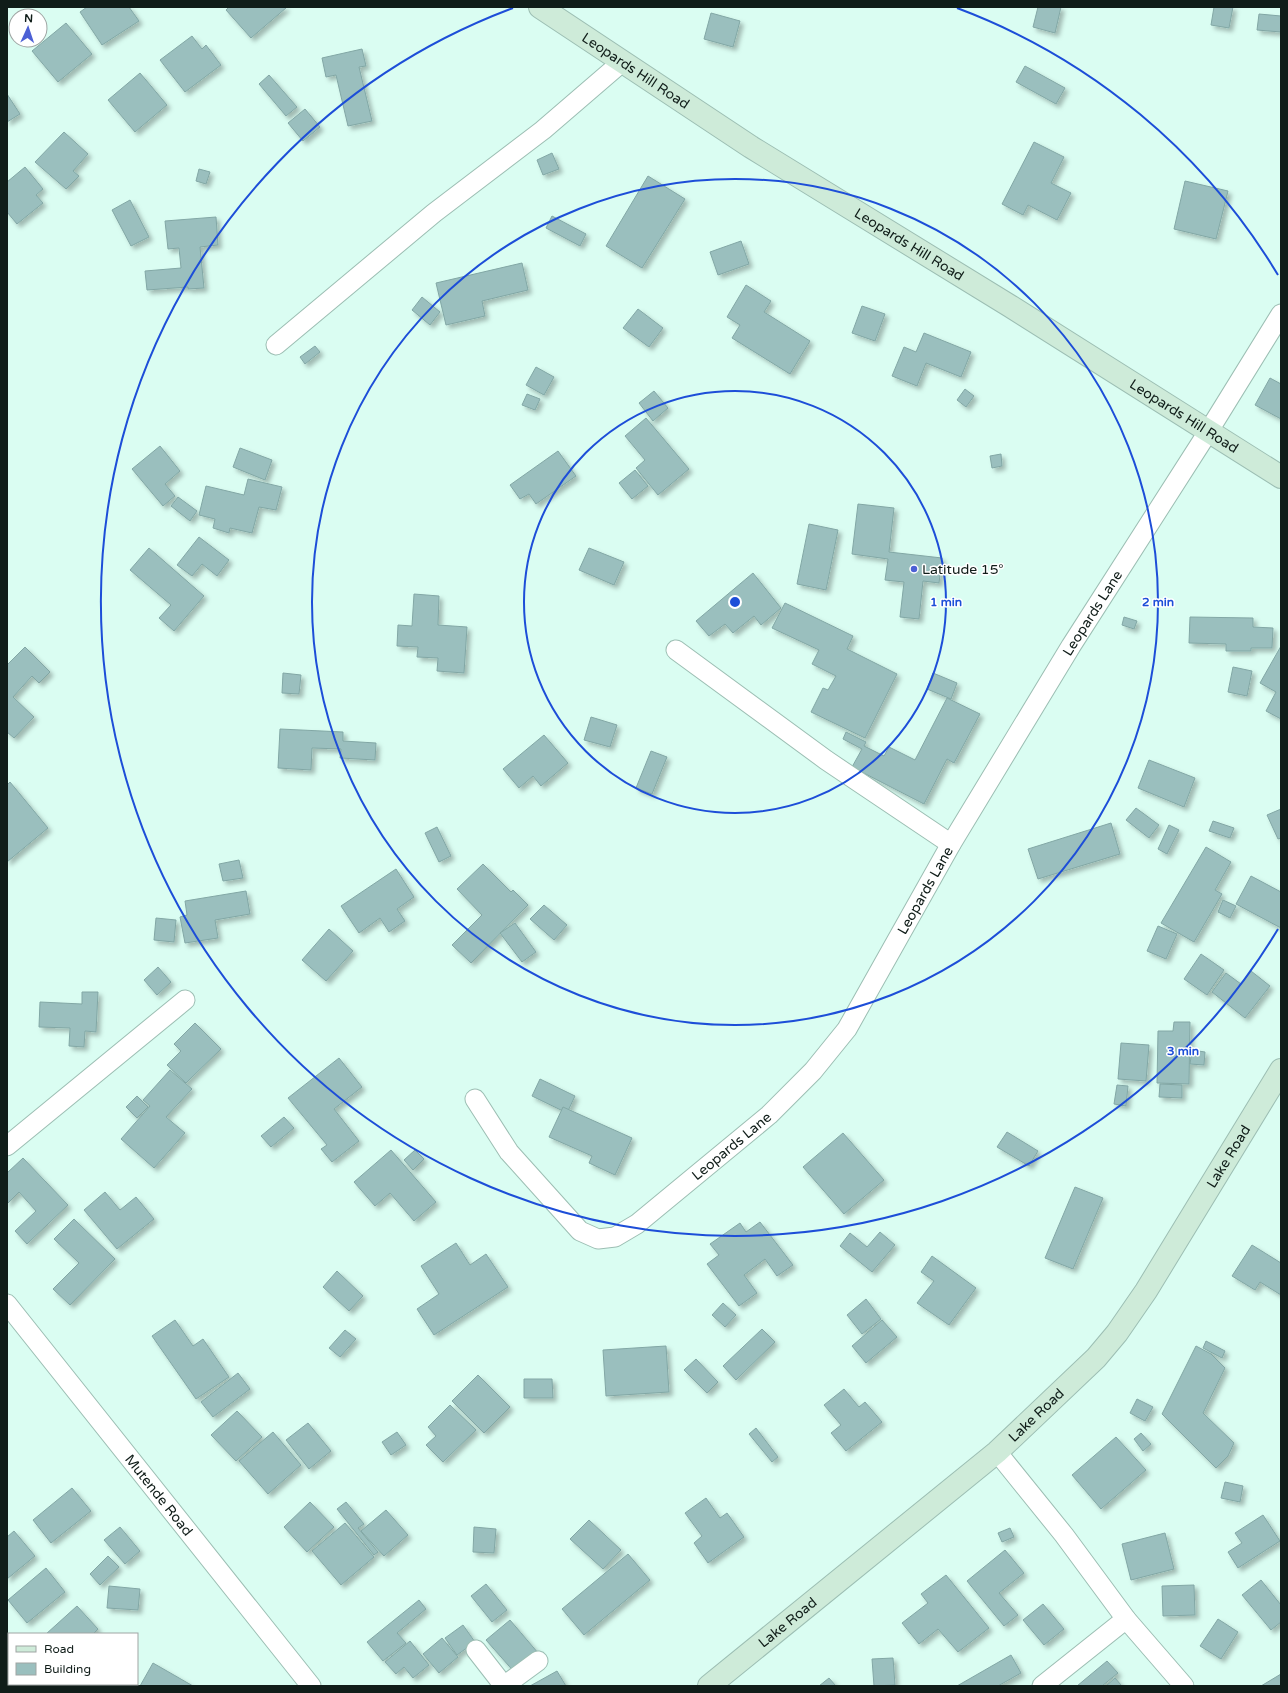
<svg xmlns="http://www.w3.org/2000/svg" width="1288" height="1693" viewBox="0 0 1288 1693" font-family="'Varela Round',sans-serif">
<defs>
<filter id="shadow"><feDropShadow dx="3.5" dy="3.5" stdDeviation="2" flood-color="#0004"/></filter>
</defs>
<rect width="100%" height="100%" fill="#dafdf2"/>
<!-- building -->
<g fill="#9abfbe" stroke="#82a7a5" filter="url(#shadow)">
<polygon points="87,7 129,7 139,21 102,45 80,12"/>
<polygon points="229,7 285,7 286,8 251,38 226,10"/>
<polygon points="1038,7 1061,7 1055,33 1033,27"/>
<polygon points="1214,7 1233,7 1229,28 1211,25"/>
<polygon points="711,13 740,21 733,47 704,39"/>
<polygon points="1259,14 1281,16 1281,32 1257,30"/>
<polygon points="66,23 92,54 58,82 32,51"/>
<polygon points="192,36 202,49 206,45 221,65 185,92 160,60"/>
<polygon points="362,49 366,66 359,67 372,121 348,126 336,75 326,77 322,58"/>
<polygon points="1025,66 1065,88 1056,104 1016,82"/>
<polygon points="140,73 167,105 135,132 108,100"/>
<polygon points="269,75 297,107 286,116 259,84"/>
<polygon points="7,94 20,114 7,122"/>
<polygon points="305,109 320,127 303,141 288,123"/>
<polygon points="64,132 88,154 73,171 79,176 66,189 35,162"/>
<polygon points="1034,142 1064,157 1051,183 1071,193 1057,220 1028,205 1023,215 1002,204"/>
<polygon points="552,153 559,169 543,175 537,160"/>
<polygon points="25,167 43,189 36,195 43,203 17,224 7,212 7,182"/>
<polygon points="199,169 210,172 206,184 196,181"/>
<polygon points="648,176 685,199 642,268 606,246"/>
<polygon points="1185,181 1228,191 1216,239 1174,229"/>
<polygon points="130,200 149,237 131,246 112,210"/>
<polygon points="552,216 586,234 580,246 546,228"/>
<polygon points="216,217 218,245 200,247 204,288 188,289 188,287 147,290 145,271 181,268 179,248 168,249 165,221"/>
<polygon points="741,241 749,264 718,275 710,252"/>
<polygon points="522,263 528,290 482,301 485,316 446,325 436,283"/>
<polygon points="746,285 771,301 764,312 810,341 790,374 732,338 740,325 727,317"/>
<polygon points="422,297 440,312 430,325 412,310"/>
<polygon points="862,306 885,314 875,341 852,333"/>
<polygon points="638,309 663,328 649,347 623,328"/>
<polygon points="924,333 971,352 961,377 926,363 917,386 892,376 904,347 916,352"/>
<polygon points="315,346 320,352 305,364 300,357"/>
<polygon points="536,367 554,377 544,395 526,385"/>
<polygon points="1270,378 1281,384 1281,419 1255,405"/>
<polygon points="965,389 974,396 966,407 957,400"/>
<polygon points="654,391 668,408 653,421 639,403"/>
<polygon points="527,394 540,399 535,410 522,405"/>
<polygon points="646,418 689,469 658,495 636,468 645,460 625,436"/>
<polygon points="160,446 180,471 165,484 175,496 163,506 132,469"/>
<polygon points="240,448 272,460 265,480 233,467"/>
<polygon points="558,451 576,476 536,504 529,494 520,499 510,485"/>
<polygon points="1001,454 1002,466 992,468 990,456"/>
<polygon points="635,470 648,486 632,499 619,483"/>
<polygon points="248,479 282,487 276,510 259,507 252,533 230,528 229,533 213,528 215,519 199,515 206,486 244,495"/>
<polygon points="178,497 197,511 190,521 171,506"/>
<polygon points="858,504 894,508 889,552 942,558 939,583 923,581 919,619 900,617 904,582 885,580 888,559 852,554"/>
<polygon points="809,524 838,530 826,590 797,584"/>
<polygon points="199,537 229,560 217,576 202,564 192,576 177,565"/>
<polygon points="149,548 204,596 174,631 159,618 171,605 130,570"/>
<polygon points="589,548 624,562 614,585 579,570"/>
<polygon points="753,573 781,608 761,625 754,616 733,633 725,624 709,636 696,621"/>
<polygon points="414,594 439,596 438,625 467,627 464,673 437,671 438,658 417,657 418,647 397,646 398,625 412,626"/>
<polygon points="785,603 853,636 847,649 897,674 865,738 811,712 823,688 828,690 836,676 812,664 819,650 772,628"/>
<polygon points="1124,617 1137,621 1134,629 1122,625"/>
<polygon points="1190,617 1253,618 1253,627 1273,628 1272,648 1251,648 1251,651 1226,651 1226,644 1189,643"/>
<polygon points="1281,646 1281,719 1266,711 1276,692 1260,683"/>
<polygon points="25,647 50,672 39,683 32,676 13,697 34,717 14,738 7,732 7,665"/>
<polygon points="1233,667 1252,671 1247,696 1228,692"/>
<polygon points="283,673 301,675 299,694 282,693"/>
<polygon points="933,673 957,683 951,699 927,689"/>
<polygon points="947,698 980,714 954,763 947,759 924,804 852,767 862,749 843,739 846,732 866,742 864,746 884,756 889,747 915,760"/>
<polygon points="591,717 617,725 610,747 584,740"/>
<polygon points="280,729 343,732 343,741 376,743 375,760 340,758 341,749 312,748 311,770 278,768"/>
<polygon points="544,735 568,763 541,786 533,776 519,788 503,769"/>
<polygon points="651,751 667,757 652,794 636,788"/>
<polygon points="1149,760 1195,778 1184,807 1138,788"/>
<polygon points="10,782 48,828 7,862 7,785"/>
<polygon points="1136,808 1159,825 1149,838 1126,820"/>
<polygon points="1281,809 1281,838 1278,839 1267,815"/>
<polygon points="1213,821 1234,828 1230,838 1209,831"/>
<polygon points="1111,823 1120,854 1038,879 1028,849"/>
<polygon points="1169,825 1179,830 1167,854 1158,849"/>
<polygon points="437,827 451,856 439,862 425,833"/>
<polygon points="1206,847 1231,862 1215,890 1222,894 1194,942 1161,923"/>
<polygon points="239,860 243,878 223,881 219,864"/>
<polygon points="483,864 511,892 513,890 528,905 471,963 452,945 482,915 457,889"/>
<polygon points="396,869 414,897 397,909 405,921 389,932 380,918 359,933 341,906"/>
<polygon points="1251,876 1281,892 1281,928 1236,904"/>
<polygon points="246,891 250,914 215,920 218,938 185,943 180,917 187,915 185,901"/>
<polygon points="1223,900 1236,906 1230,918 1218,912"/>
<polygon points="544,905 567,925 554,940 530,919"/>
<polygon points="156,918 176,920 174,942 154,940"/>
<polygon points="515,923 536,952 522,962 500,933"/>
<polygon points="1158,926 1177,934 1166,959 1147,951"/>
<polygon points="329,929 353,951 326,981 302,960"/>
<polygon points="1201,954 1224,970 1207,995 1184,979"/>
<polygon points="158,967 171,982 157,995 144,980"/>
<polygon points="1251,971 1270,986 1245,1018 1212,992 1226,973 1241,984"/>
<polygon points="82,992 98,992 96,1032 85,1031 84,1047 69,1046 70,1028 39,1027 40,1002 82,1004"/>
<polygon points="1174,1022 1190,1022 1189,1084 1157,1083 1158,1031 1173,1031"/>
<polygon points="195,1023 221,1049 186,1083 167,1065 181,1051 174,1044"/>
<polygon points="1121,1043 1149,1045 1146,1081 1118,1079"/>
<polygon points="1192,1050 1205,1052 1204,1065 1190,1064"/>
<polygon points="339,1058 362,1087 334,1109 359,1141 332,1162 321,1149 327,1145 288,1098"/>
<polygon points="170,1070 192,1089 166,1117 185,1133 154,1168 121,1139 150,1106 143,1100"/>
<polygon points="540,1079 575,1096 567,1113 532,1096"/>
<polygon points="1160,1084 1182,1085 1182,1098 1159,1097"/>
<polygon points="1117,1085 1128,1086 1126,1106 1114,1104"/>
<polygon points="137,1096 148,1107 137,1118 126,1107"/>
<polygon points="563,1107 632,1138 615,1175 589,1163 592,1156 549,1137"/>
<polygon points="284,1117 294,1128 271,1147 261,1136"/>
<polygon points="1007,1132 1038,1151 1029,1166 997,1147"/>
<polygon points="843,1133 884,1180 844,1214 803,1167"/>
<polygon points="391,1150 436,1202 414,1221 390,1193 375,1206 354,1182"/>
<polygon points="415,1150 424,1159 413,1170 404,1160"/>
<polygon points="23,1158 68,1205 27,1244 15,1231 36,1211 19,1192 7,1204 7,1173"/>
<polygon points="1075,1187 1103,1198 1073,1269 1045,1258"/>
<polygon points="105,1192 120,1210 136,1197 154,1219 117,1249 84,1210"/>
<polygon points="74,1219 115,1259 70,1305 53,1289 79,1263 54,1239"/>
<polygon points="760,1222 793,1265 777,1276 765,1259 744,1275 757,1293 739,1306 707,1264 719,1255 710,1244 740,1223 746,1232"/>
<polygon points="880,1232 895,1245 872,1272 840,1246 850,1233 867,1247"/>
<polygon points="456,1243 470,1265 486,1254 508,1287 434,1335 417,1309 439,1294 421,1266"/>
<polygon points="1252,1245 1281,1263 1281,1295 1260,1282 1255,1290 1232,1276"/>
<polygon points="932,1256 976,1288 949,1325 917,1303 934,1281 921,1272"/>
<polygon points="337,1271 363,1296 349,1311 323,1287"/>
<polygon points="866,1299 881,1319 862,1334 847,1315"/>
<polygon points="723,1303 736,1315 725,1327 712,1315"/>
<polygon points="175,1320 193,1346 203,1339 229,1377 196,1399 152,1336"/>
<polygon points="882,1320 897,1337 866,1363 852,1346"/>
<polygon points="762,1329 775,1342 736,1380 723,1366"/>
<polygon points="345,1330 356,1339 340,1357 329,1348"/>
<polygon points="1206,1341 1225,1351 1222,1358 1203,1348"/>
<polygon points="666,1346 669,1392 606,1396 603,1350"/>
<polygon points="1196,1346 1211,1354 1225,1368 1203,1413 1234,1443 1228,1456 1216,1468 1162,1414"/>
<polygon points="696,1359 718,1382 707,1393 684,1370"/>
<polygon points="238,1373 250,1389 213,1417 201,1402"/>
<polygon points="478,1375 510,1407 484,1433 452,1401"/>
<polygon points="524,1379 552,1379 553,1398 524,1398"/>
<polygon points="844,1389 859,1407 865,1402 882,1422 846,1451 831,1433 841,1425 824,1405"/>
<polygon points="1137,1399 1153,1407 1145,1421 1130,1413"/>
<polygon points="450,1405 476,1430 443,1462 426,1445 436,1436 428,1427"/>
<polygon points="237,1411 262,1437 236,1461 211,1435"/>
<polygon points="308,1423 331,1451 309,1469 286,1440"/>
<polygon points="756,1428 778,1457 772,1462 749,1434"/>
<polygon points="273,1432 301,1465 268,1494 239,1461"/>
<polygon points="397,1432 406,1445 391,1455 382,1442"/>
<polygon points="1141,1433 1151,1444 1143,1451 1134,1439"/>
<polygon points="1116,1437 1146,1470 1101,1509 1072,1475"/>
<polygon points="1225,1482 1243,1486 1240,1502 1221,1498"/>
<polygon points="72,1488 91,1511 51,1543 33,1520"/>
<polygon points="706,1498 720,1518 727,1513 744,1537 708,1563 694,1543 702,1536 685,1513"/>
<polygon points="310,1502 334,1527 307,1552 284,1527"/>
<polygon points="346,1502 364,1524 358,1528 378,1552 374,1555 337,1509"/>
<polygon points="386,1510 408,1535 384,1556 361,1531"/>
<polygon points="1263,1515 1280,1541 1238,1568 1228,1552 1242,1543 1235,1533"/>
<polygon points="589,1520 621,1550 603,1569 570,1539"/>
<polygon points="345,1523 374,1557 341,1585 312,1551"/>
<polygon points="120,1527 140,1551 125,1564 104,1540"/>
<polygon points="474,1527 496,1529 494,1553 473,1552"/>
<polygon points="1010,1528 1014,1537 1002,1542 998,1533"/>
<polygon points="14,1531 35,1556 7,1579 7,1537"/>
<polygon points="1165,1533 1174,1569 1131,1580 1122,1544"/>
<polygon points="1005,1550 1024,1573 999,1593 1018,1615 1004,1626 967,1581"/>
<polygon points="628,1554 650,1580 584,1635 562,1609"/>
<polygon points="108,1556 119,1567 100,1585 90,1574"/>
<polygon points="46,1568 65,1592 27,1623 8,1600"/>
<polygon points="946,1575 989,1628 958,1652 938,1629 919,1644 902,1623 928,1603 921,1594"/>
<polygon points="1261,1580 1281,1605 1281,1622 1271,1630 1242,1595"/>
<polygon points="486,1584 507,1610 492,1622 471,1596"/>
<polygon points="1194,1585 1195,1615 1163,1616 1162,1586"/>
<polygon points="109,1586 140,1589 138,1610 107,1608"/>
<polygon points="419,1600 426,1609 397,1633 406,1643 383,1661 367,1642"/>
<polygon points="1043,1604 1064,1629 1044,1645 1023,1620"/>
<polygon points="77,1606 98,1629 93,1634 46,1634"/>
<polygon points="1218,1619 1238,1632 1221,1659 1200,1646"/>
<polygon points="510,1620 539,1654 516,1674 486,1640"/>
<polygon points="463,1625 475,1642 457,1655 445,1638"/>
<polygon points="442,1638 458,1657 439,1673 423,1654"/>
<polygon points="410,1641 429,1665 413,1678 404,1667 396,1674 385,1662"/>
<polygon points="1011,1655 1021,1673 998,1686 957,1686"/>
<polygon points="893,1658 895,1685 874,1686 872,1659"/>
<polygon points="1107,1661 1118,1673 1102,1686 1077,1686"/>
<polygon points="153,1663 193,1686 140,1686"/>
<polygon points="557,1671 566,1686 530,1686"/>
<polygon points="1281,1674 1281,1686 1261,1686"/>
<polygon points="829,1678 836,1686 819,1686"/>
<polygon points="1115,1678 1122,1686 1106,1686"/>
</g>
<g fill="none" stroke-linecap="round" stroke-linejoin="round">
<!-- street casing -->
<g stroke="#9cbeb3" stroke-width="21">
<g id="street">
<polyline points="276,345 434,213 543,130 622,62"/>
<polyline points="676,650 826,760 951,844"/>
<path id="s1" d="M475,1099L509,1152L580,1231L598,1239L615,1237L637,1224L769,1115L813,1071L847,1029L951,844L1071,646L1208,432L1281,314"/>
<polyline points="7,1146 185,1000"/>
<path id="s2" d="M7,1304L311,1686"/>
<polyline points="997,1452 1064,1535 1126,1619 1184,1686"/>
<polyline points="476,1650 504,1686"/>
<polyline points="504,1686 538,1661"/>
<polyline points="1042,1686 1126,1619"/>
</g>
</g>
<!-- secondary casing -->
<g stroke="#9cbeb3" stroke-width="24">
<g id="secondary">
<path id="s3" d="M540,7L751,147L1010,306L1281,477"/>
<path id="s4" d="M709,1686L997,1452L1096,1358L1117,1333L1146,1291L1281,1070"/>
</g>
</g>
<!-- street -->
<use href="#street" stroke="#fff" stroke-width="19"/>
<!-- secondary -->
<use href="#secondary" stroke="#ceebd9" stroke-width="22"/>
</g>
<!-- distance rings -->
<g fill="none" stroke="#1d4ed8" stroke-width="2">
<circle cx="735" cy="602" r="211"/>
<circle cx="735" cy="602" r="423"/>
<path d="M1278 929A634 634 0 1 1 513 8M957 8A634 634 0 0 1 1278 275"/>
</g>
<!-- markers -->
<circle fill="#4c60d5" stroke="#fff" stroke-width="1.5" cx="914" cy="569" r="4"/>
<g text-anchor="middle" stroke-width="3" stroke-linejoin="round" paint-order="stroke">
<!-- street labels -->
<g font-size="14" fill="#101d19" stroke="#fff">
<text dy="5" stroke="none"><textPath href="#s3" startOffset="115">Leopards Hill Road</textPath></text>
<text dy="5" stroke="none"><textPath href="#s3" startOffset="439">Leopards Hill Road</textPath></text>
<text dy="5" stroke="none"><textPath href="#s3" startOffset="763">Leopards Hill Road</textPath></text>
<text dy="5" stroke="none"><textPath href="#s1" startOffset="1002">Leopards Lane</textPath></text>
<text dy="5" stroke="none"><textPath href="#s1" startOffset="678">Leopards Lane</textPath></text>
<text dy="5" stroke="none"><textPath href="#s1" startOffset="354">Leopards Lane</textPath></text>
<text dy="5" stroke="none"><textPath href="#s4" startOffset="749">Lake Road</textPath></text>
<text dy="5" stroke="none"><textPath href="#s4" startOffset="425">Lake Road</textPath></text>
<text dy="5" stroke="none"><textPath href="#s2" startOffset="244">Mutende Road</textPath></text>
<text dy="5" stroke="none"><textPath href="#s4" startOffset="101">Lake Road</textPath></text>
</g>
<!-- poi labels -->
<g font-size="14" fill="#101d19" stroke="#fff" text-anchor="start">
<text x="922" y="574">Latitude 15°</text>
</g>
</g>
<circle cx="735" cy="602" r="6" fill="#1d4ed8" stroke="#fff" stroke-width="2"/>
<g font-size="12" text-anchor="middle" font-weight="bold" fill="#1d4ed8" stroke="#fff" stroke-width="3" stroke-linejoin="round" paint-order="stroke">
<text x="946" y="606">1 min</text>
<text x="1158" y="606">2 min</text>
<text x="1183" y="1055">3 min</text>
</g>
<!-- border -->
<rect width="1288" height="1693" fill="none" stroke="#101d19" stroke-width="16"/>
<!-- legend -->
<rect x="8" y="1633" width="130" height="52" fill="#ffffff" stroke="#9fa5a3"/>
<rect x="16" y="1646" width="20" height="6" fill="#ceebd9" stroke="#9fa5a3"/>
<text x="44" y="1653" font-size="12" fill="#101d19">Road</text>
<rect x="16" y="1663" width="20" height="12" fill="#9abfbe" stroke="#9fa5a3"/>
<text x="44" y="1673" font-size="12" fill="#101d19">Building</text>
<!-- north arrow -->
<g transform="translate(28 28) rotate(3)"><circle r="19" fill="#ffffff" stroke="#9fa5a3"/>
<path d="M0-3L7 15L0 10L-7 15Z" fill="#4c60d5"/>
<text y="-6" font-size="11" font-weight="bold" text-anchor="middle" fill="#101d19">N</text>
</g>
</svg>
